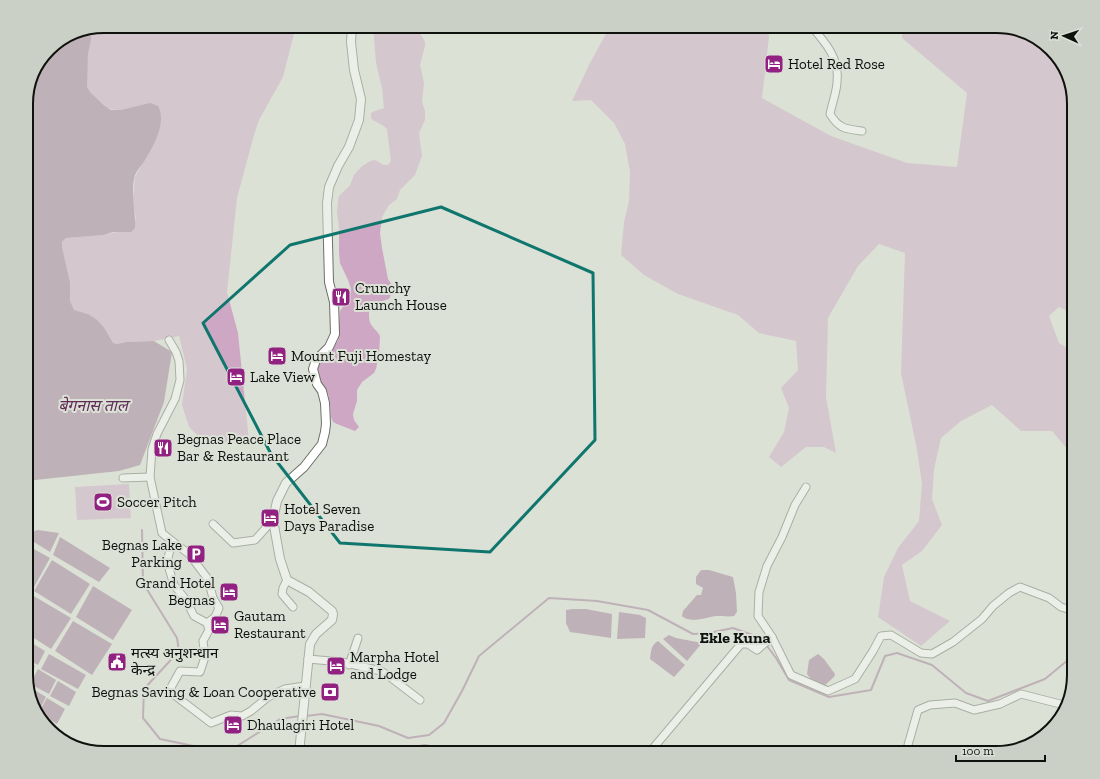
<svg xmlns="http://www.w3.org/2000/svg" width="1100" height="779" viewBox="0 0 1100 779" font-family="'Zilla Slab','Noto Sans Devanagari',serif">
<rect width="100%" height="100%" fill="#dbe1d6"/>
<!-- green -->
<g fill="#cea7c5">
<path d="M104,26H296L283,77L259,120L254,135L237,198L227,292L238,333L249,441L207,445L189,427L182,405L187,369L179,336L154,341L126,342L117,344L112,343L109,339L103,326L88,314L73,310L70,301V282L62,247V242L66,238L104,235L117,232L136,219L133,200L135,177L142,164L121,110C109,110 107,108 99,100C95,97 91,93 88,89C83,79 91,42 90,29Z"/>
<path d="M373,26H416L425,42V46L420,65L424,83L422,102L425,111V120L419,133L422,156L415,175L400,190L397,199L389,205L382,217L380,233L382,248L388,279L392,285L393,290L389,299C380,302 371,302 369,313C369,318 369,322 372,326C375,330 378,332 380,336L379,355L376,369L374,373L362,382L357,390V401L353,414L354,420L359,427L355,431L337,424L333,422L331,417L330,403L328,393L321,387L318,377L317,368L319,363L338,341L340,311L349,298L351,289L348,280L340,263L339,253V228L337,212L338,201L339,196L350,185L354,175L361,167L370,161L375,160L384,165H388L391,161L387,129C382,123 375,123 371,118V113L375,111L384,108L382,88L376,63Z"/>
<polygon points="606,26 767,26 769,37 762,98 831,136 907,163 957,167 967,93 902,38 903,26 996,26 1043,42 1066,69 1074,104 1074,314 1059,307 1049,316 1059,343 1074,352 1074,457 1052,431 1021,431 992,405 961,421 941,438 934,469 932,499 942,525 922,551 902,565 910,601 950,621 921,646 878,617 884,577 898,548 919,521 922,484 917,450 901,373 905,253 879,244 858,266 828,318 826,397 836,453 824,447 806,447 781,467 769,457 784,432 789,408 781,388 798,370 796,341 759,333 738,315 678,294 644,275 621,255 624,222 629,201 630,172 625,144 614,123 591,100 572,101 590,63 607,32"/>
<polygon points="129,484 131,518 77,520 75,487"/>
</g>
<!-- water -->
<g fill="#9e7695">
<path d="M90,29L91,39L88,54L87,87L91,93L105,106L111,110H121L150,103L158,106C167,122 154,145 145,160C142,165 137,170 135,175C130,192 136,211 135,228L131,232H113L104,235L66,238L62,242V247L70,282V301L74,310L88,314L96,319L103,326L113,343L117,344L126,342L154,341L172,352L164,402L140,465L119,471L26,481V99L34,69L53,46L75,32Z"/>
<polygon points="38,530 59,533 50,552 26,537 26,533"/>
<polygon points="60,537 110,568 99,582 53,555"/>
<polygon points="32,548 50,558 33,589 26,585 26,558"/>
<polygon points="52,560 90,584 71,614 34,591"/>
<path d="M701,570H709L733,577L736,593L737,612L734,616C728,617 723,616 717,616C707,617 690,624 682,616L683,611L697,595H701L703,588L696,584V577Z"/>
<polygon points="93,586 132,610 113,640 76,617"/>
<polygon points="32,595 71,618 51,649 26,633 26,605"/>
<polygon points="573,609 586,609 612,614 611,638 570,632 566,623 566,610"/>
<polygon points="619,612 640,615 646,618 645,638 617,639"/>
<polygon points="73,621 112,644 92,675 55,651"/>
<polygon points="669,635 676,638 702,643 687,661 663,639"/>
<polygon points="27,640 45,651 38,665 26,659 26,642"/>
<path d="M658,641L685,665L674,677L650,659C651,651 651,645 658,641Z"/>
<polygon points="49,654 86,675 78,689 41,669"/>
<polygon points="818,654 824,659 835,674 834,677 824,686 813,682 807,674 809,660"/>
<polygon points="26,660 35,666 28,680 26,679"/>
<polygon points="38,669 56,680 49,694 30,684"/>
<polygon points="58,681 76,692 69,706 50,696"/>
<polygon points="28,686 46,697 39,711 34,709"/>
<polygon points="47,698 65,709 57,724 44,716 56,725 52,732 38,714"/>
<polygon points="425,744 435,746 440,753 412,753 412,746"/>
</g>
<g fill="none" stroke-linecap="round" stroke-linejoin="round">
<!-- stream -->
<g stroke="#9e7695" stroke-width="2">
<polyline points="142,530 143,583 177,638 179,651 144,689 143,718 160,739 208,749 234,748 280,719 300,716"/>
<polyline points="306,716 322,714 379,726 408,738 429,735 444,723 462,691 479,656 549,598 597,601 648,610 693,634 709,633 733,628 761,638 776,658 789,680 829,697 871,690 885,656 897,653 932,665 966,693 988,701 1045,679 1074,655"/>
</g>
<!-- minor casing -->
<g stroke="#6c7167" stroke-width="9">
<g id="minor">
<path d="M811,26C826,43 840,59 837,83C836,94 832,104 830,114C839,129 846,129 862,131"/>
<polyline points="169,340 176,352 179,361 180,380 175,399 157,434 152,449 150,477 162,533 172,541 167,562 174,585 186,600 194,616 207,623 209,630 203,641 205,657 200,672 180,671 169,691 211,723 231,715 242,716 251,711 268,697 276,693 285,689 305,686"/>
<polyline points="123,478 150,477"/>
<polyline points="806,487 795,505 782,537 767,566 759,592 758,616 772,637 791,675 828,691 855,679 873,651 881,636 891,635 921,653 932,654 953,642 982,619 993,606 1009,593 1020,587 1049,598 1061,607 1074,611"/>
<polyline points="213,524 233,543 255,540 273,520"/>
<polyline points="172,541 189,554 208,579 213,598 219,608 215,617 207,623"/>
<polyline points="287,580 283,588 282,594 293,607"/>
<polyline points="308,659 342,662 381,671 390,677 420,700"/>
<polyline points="349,665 358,638"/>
<polyline points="649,753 741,644 748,644 757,650 772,637"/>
<polyline points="909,753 908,745 918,710 930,705 955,703 974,710 1000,704 1021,694 1064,705"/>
</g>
</g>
<!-- major casing -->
<g stroke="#6c7167" stroke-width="10">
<polyline id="major" points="299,753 310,644 316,634 332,620 333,614 332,611 309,592 287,580 280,559 273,520 277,501 286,483 304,467 322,444 325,432 326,424 325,403 322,391 317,384 313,369 316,360 329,347 335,334 334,302 329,282 327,203 329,187 338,166 349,147 359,120 361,99 354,70 351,42 352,26"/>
</g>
<!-- minor -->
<use href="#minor" stroke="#fff" stroke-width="7"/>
<!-- major -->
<use href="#major" stroke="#fff" stroke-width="8"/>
</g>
<!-- marked area -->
<path d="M0 0H1100V779H0ZM441,207L593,273L595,440L490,552L340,543L271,454L203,323L290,245Z" fill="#dbe1d6" fill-opacity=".55" fill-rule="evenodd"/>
<path fill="none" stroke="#0f766e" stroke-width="3" stroke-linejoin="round" d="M441,207L593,273L595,440L490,552L340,543L271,454L203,323L290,245Z"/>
<!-- icons -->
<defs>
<g id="hotel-square" transform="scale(1)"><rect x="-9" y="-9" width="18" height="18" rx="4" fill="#922182" stroke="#dbe1d6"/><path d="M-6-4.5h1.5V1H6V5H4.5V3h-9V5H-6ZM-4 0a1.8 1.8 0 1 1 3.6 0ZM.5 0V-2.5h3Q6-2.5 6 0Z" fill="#fff"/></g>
<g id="restaurant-square" transform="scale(1)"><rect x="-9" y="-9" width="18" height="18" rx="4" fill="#922182" stroke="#dbe1d6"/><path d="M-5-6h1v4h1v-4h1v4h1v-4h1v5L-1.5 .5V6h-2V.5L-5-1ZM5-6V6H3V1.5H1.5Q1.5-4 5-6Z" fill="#fff"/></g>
<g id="stadium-square" transform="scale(1)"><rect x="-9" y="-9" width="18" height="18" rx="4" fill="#922182" stroke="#dbe1d6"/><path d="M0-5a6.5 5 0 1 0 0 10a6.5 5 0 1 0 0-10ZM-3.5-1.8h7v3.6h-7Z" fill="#fff"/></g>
<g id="parking-square" transform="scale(1)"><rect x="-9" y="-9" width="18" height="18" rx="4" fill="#922182" stroke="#dbe1d6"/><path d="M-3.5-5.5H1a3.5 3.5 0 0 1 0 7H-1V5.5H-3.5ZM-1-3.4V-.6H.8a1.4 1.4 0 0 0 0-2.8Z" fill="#fff"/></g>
<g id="civic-square" transform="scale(1)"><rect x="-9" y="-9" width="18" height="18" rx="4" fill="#922182" stroke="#dbe1d6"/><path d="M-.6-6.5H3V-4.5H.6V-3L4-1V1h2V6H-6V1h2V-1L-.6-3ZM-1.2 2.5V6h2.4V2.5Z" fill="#fff"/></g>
<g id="bank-square" transform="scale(1)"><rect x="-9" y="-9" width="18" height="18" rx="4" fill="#922182" stroke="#dbe1d6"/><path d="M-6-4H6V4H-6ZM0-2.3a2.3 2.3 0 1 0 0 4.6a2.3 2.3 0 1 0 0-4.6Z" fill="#fff"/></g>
</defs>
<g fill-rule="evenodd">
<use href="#hotel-square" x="774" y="64"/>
<use href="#restaurant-square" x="341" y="297"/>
<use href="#hotel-square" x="277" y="356"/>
<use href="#hotel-square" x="236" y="377"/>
<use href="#restaurant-square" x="163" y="448"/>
<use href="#stadium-square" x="103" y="502"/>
<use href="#hotel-square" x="270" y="518"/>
<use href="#parking-square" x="196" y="554"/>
<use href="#hotel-square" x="229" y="592"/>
<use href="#hotel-square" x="220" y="625"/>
<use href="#civic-square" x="117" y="662"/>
<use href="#hotel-square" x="336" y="666"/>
<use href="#bank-square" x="330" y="692"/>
<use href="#hotel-square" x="233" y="725"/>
</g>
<g text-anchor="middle" stroke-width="4" stroke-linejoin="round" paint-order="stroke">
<!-- poi labels -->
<g font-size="15" fill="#0f110d" stroke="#dbe1d6" text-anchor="start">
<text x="788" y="69">Hotel Red Rose</text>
<text x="355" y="293">Crunchy<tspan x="355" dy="17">Launch House</tspan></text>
<text x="291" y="361">Mount Fuji Homestay</text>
<text x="250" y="382">Lake View</text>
<text x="177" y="444">Begnas Peace Place<tspan x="177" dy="17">Bar &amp; Restaurant</tspan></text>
<text x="117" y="507">Soccer Pitch</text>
<text x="284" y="514">Hotel Seven<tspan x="284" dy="17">Days Paradise</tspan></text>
<text x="182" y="550" text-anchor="end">Begnas Lake<tspan x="182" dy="17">Parking</tspan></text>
<text x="215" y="588" text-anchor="end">Grand Hotel<tspan x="215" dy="17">Begnas</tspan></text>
<text x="234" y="621">Gautam<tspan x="234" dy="17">Restaurant</tspan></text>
<text x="131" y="658">मत्स्य अनुशन्धान<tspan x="131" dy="17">केन्द्र</tspan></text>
<text x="350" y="662">Marpha Hotel<tspan x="350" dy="17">and Lodge</tspan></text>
<text x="316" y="697" text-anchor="end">Begnas Saving &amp; Loan Cooperative</text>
<text x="247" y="730">Dhaulagiri Hotel</text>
</g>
<!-- water labels -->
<g font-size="16" font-style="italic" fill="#602c57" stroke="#dbe1d6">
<text x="93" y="411">बेगनास ताल</text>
</g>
<!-- neighbourhood labels -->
<g font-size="16" font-weight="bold" fill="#0f110d" stroke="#dbe1d6">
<text x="735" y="643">Ekle Kuna</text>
</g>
</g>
<!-- crop -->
<path d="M0 0H1100V779H0ZM104 33H996A71 71 0 0 1 1067 104V675A71 71 0 0 1 996 746H104A71 71 0 0 1 33 675V104A71 71 0 0 1 104 33Z" fill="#cbd0c6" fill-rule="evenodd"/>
<path fill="none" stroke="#0f110d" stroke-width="2" d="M104 33H996A71 71 0 0 1 1067 104V675A71 71 0 0 1 996 746H104A71 71 0 0 1 33 675V104A71 71 0 0 1 104 33Z"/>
<!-- north arrow -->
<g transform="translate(1064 36) rotate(273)" stroke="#dbe1d6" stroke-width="3" paint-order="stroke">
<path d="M0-3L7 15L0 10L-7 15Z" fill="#0f110d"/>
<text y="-6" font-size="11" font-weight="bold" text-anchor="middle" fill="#0f110d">N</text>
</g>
<!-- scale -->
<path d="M956 755v6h89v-6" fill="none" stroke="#0f110d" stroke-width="2"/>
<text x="962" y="755" font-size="12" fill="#0f110d" stroke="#dbe1d6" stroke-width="3" paint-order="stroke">100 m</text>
</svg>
